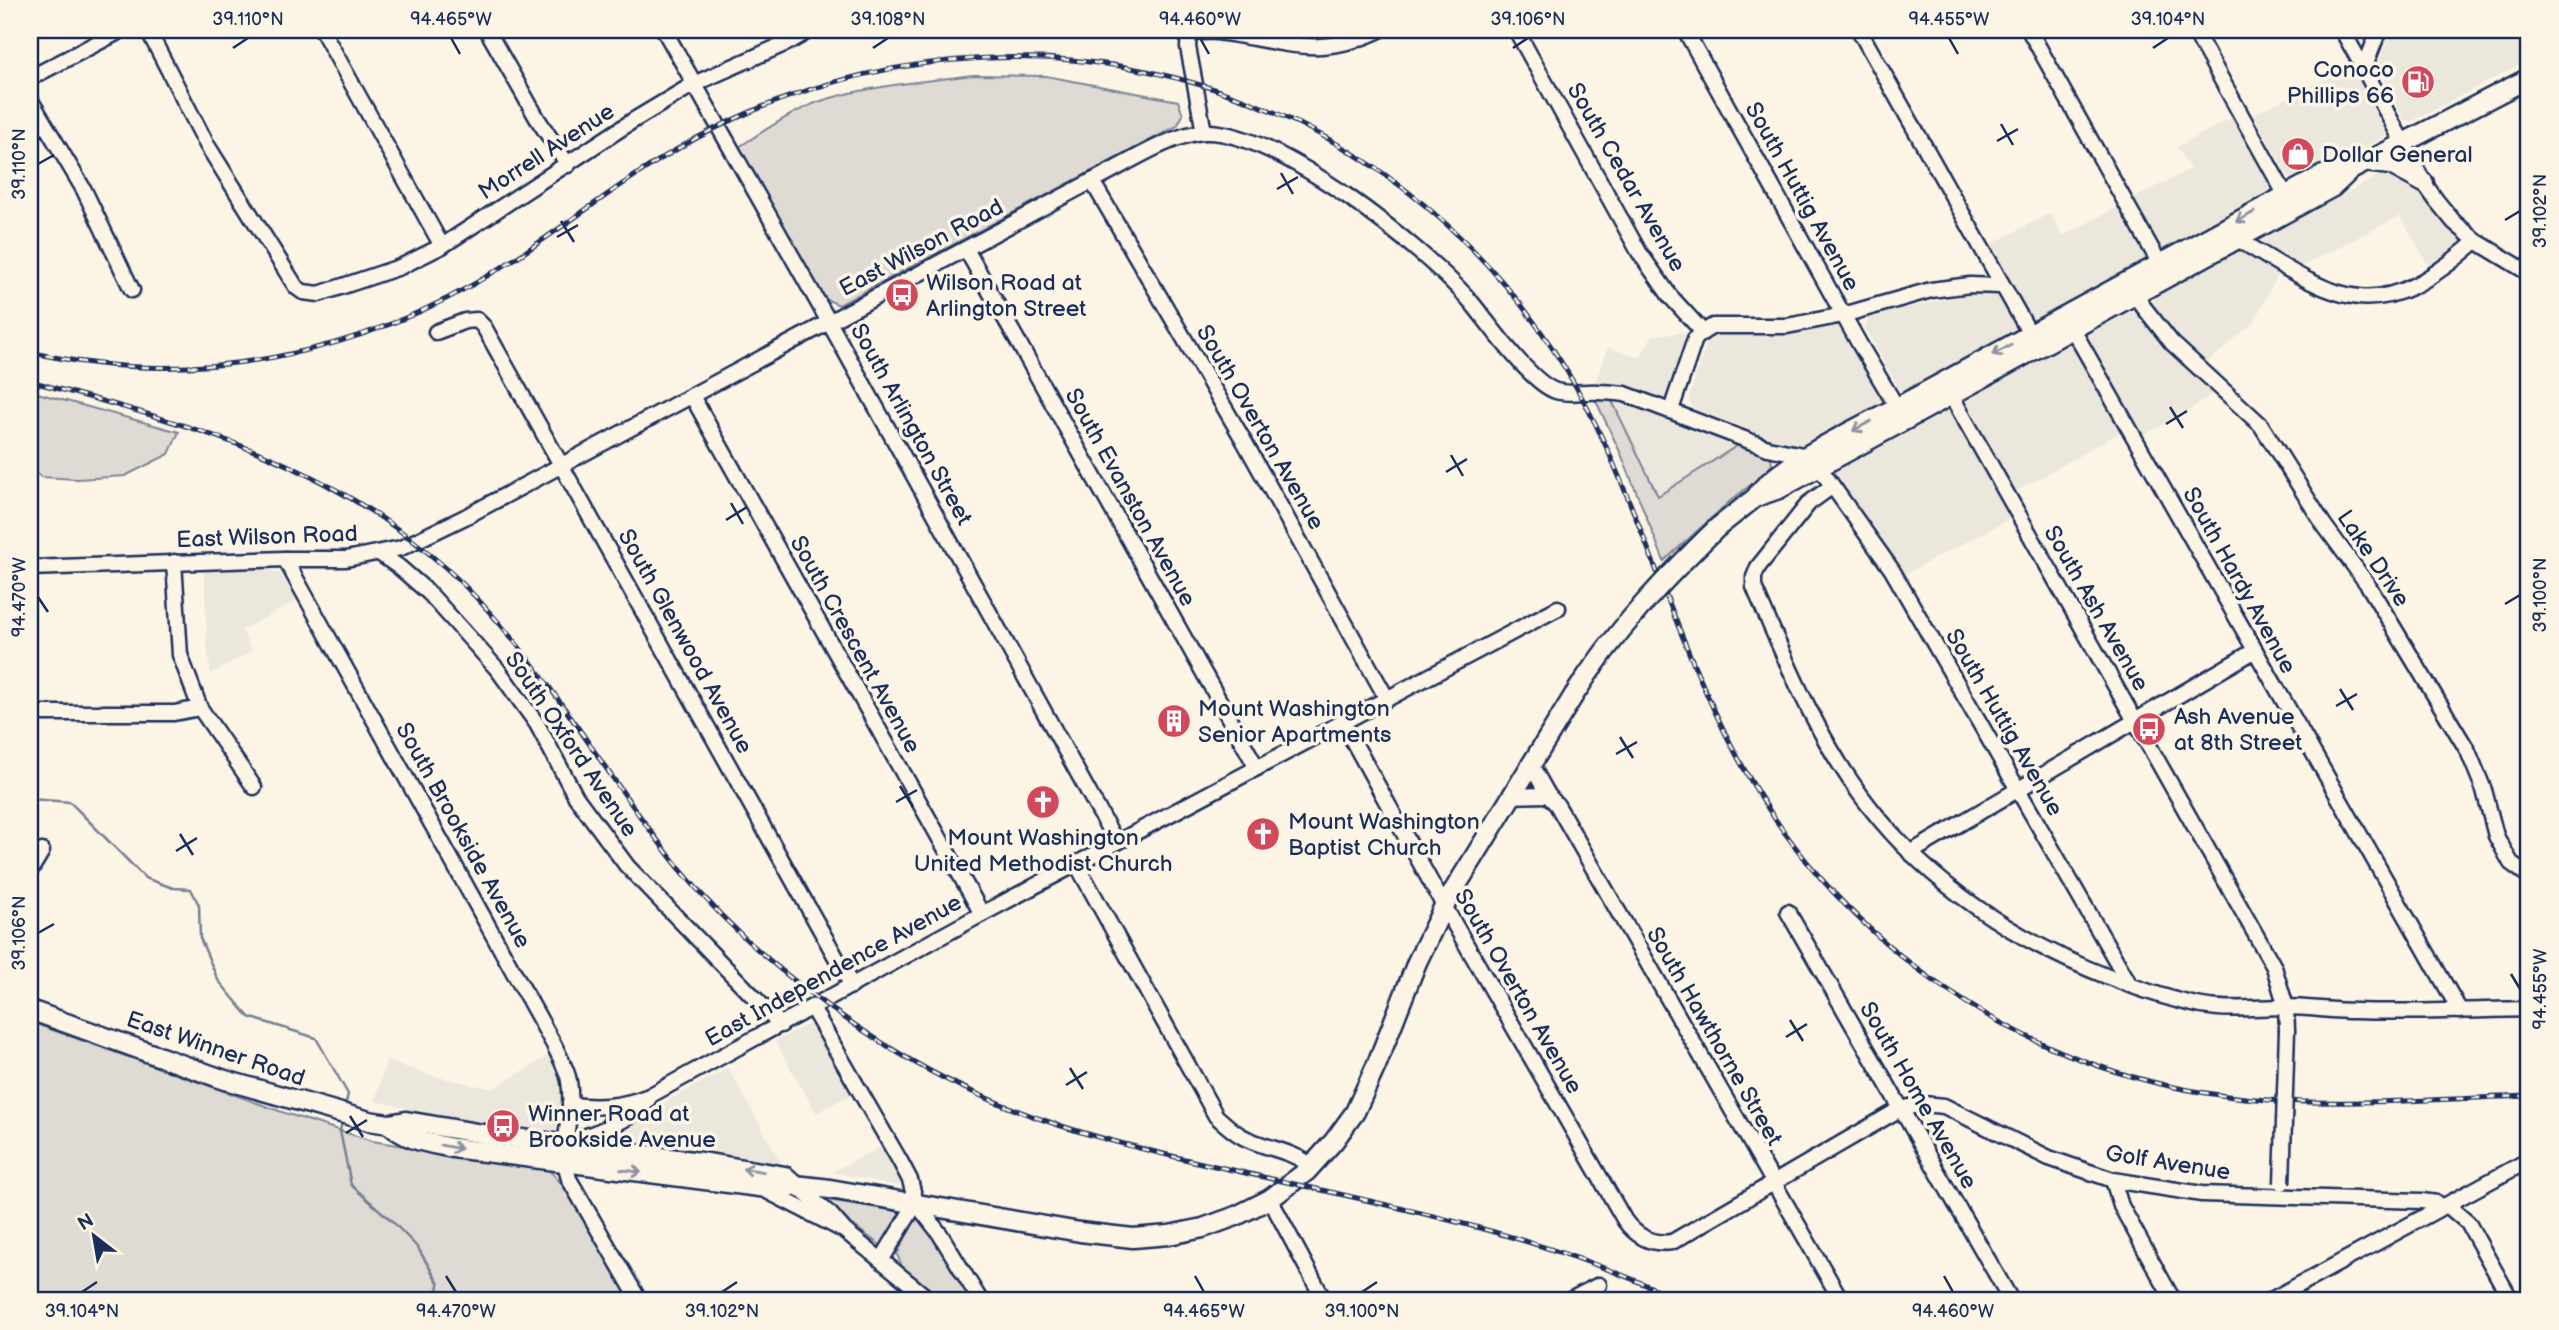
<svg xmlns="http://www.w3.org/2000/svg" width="2559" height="1330" viewBox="0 0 2559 1330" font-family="'Balsamiq Sans',sans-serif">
<rect width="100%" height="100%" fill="#fcf5e5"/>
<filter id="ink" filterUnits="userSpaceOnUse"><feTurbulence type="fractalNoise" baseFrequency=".0143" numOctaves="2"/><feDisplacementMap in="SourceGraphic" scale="14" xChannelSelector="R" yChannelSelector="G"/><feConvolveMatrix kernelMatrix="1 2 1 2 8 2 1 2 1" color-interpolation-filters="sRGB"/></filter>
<g filter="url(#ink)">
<!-- built -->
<g fill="#ece7dc">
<polygon points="2391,30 2529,30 2529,60 2411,122 2404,120 2377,67"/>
<polygon points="2357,62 2391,129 2389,134 2297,182 2291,181 2253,115"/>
<polygon points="2235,116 2275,185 2275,191 2271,196 2163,254 2131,200 2190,169 2177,147"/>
<polygon points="2388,171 2408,177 2465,237 2466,243 2431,269 2400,216 2298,268 2264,248 2259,242 2259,238"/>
<polygon points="2121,205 2149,256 2149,262 2037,322 2032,318 1990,245 2050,213 2063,236"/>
<polygon points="2240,248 2280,271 2254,322 2204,365 2161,316 2154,303 2153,294"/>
<polygon points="1981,291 2000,295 2003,298 2020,328 2019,334 1910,395 1901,393 1865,328 1868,319 1872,316"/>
<polygon points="2122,312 2135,313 2147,320 2165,348 2175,353 2216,391 2193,408 2142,436 2086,337 2086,331"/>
<polygon points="1835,323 1844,330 1885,398 1886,404 1822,443 1801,449 1696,410 1691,404 1689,397 1708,339 1712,334"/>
<polygon points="1695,332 1667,399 1633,389 1611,386 1593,388 1608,347 1639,358 1653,335"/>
<polygon points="2067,342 2076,348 2124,430 2015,492 1966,401 1967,396"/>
<polygon points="1612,401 1635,404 1743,442 1658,497"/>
<polygon points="1945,405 1950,407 2013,517 1902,576 1828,473 1831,466"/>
<polygon points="204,568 265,568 279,573 289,582 298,600 242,630 252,651 211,674 207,645"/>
<polygon points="807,1025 812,1025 817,1029 854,1093 816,1113 775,1041"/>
<polygon points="552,1054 561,1076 562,1093 556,1129 542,1136 408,1115 406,1108 375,1101 386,1060 425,1074 492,1089"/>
<polygon points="728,1068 782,1164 627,1146 621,1144 617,1139 619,1127"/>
<polygon points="884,1145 902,1175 903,1182 898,1186 832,1172"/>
</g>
<!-- green -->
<g fill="#dfdbd4" stroke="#7d8599" stroke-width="2">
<path d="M974,75L1046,76L1178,101L1183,115L1177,126L839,305L821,297L739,147C762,132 797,108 824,100C868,86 927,81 974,75Z"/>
<polygon points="30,391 179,432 169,454 125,476 78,479 41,477 30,468"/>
<polygon points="1595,399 1612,401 1658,496 1743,442 1770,454 1772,463 1767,472 1729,502 1664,561 1621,454"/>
<path d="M30,1022L285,1113L372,1141L547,1169C580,1196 611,1262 633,1300H30Z"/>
<polygon points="826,1200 896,1210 900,1214 885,1244 880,1245 826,1205"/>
<polygon points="916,1218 921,1218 925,1222 973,1300 941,1300 902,1267 897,1254"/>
</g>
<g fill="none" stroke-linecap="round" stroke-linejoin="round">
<!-- stream -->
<g stroke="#767f94" stroke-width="2.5">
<polyline points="30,799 70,802 145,878 173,888 191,889 199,905 200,938 218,980 249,1017 316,1038 348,1094 345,1108"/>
<polyline points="342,1122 340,1131 351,1185 392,1221 418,1248 439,1284 437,1300"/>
</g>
<!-- minor casing -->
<g stroke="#1b2f5e" stroke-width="19">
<g id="minor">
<polyline points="148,30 207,145 296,287 303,292 319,294 400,267 442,246 634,120 694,84 791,41 810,30"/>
<polyline points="322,30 442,246"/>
<polyline points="487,30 537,118 568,165"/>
<polyline points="664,30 829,322 1116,842"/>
<polyline points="1185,30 1189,34 1188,47 1204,132"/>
<polyline points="1516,30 1639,252 1670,296 1703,332"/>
<polyline points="1685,30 1860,345 1902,416"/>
<polyline points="1859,30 2034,341"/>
<polyline points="2029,30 2165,273"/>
<polyline points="2194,30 2290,203"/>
<polyline points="2342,30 2364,69"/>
<polyline points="2379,30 2364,69 2424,183 2436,200 2454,222 2476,241 2529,273"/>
<path d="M1189,34C1208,29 1224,33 1243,36C1296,46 1328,55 1380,30"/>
<polyline points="30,78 122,30"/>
<polyline points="30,99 84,190 132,290"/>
<polyline points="1092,181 1244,441 1386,697"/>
<path d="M2238,239C2340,302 2376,330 2476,241"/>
<polyline points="966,249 1257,768"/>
<polyline points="2134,295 2172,343 2261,425 2324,525 2368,585 2468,751 2484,790 2496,836 2511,863 2529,876"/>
<polyline points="2068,321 2460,1011"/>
<polyline points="436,332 465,321 477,320 484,327 852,986"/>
<polyline points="1947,388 2274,967 2286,1007 2287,1030"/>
<polyline points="692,396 982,914"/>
<polyline points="1671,410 1695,339 1703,332 1713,326 1787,326 1843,315 1931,290 1970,285 2001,286"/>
<polyline points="1819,467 1892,570 2130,985"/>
<path d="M1831,487L1809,503L1758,567L1754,577V587C1786,661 1818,741 1869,806C1931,886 2018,942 2111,978C2142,990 2170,1000 2202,1006C2230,1011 2258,1007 2286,1007C2309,1007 2332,1011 2355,1011C2413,1013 2471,1010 2529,1009"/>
<polyline points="379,553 399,567 429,593 498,670 537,724 576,797 627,866 781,1025"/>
<path d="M285,559L554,1045C559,1056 567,1069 569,1081C575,1116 558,1142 569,1179L639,1300"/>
<polyline points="174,562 180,655 200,708 254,787"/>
<path d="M30,568L285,559H346L401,548L465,517L1092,181C1123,166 1171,134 1204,132C1274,128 1427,250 1472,303C1490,325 1531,383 1556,391C1569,395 1585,391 1598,392C1607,392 1616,393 1625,394L1768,448L1808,456"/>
<polyline points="30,713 174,713 200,708"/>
<path d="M1342,721L1444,906L1625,1221C1637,1237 1652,1245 1672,1242L1900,1109L1923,1104L1944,1106L2049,1158L2113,1180L2202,1194L2422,1201L2437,1203L2443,1207"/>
<polyline points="1530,763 1548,795 1557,805 1841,1300"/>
<polyline points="1510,796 1548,795"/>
<polyline points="1910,853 2254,651"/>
<path d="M1076,863L1216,1116C1225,1124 1233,1132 1243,1137C1266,1149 1291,1150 1312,1166"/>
<polyline points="30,871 42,851"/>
<polyline points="1788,912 2011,1300"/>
<polyline points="812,1008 900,1161 910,1180 916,1203 882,1259"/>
<path d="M570,1105C600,1108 621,1107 649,1096L982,914L1558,608"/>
<path d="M564,1144C591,1134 633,1122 649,1098"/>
<polyline points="2113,1180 2121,1206 2173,1300"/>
<polyline points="795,1185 831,1215 845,1231 930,1300"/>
<polyline points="763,1189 841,1229"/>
<polyline points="1270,1199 1324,1300"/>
<polyline points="916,1203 940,1234 980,1300"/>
<polyline points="2447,1205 2468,1223 2511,1300"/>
<polyline points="1570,1300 1599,1285"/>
<polyline points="2271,1300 2529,1160"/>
</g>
</g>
<!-- major casing -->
<g stroke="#1b2f5e" stroke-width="23">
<g id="major">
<polyline points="2365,162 2391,165 2424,183"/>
<path d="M1756,497C1771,467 1878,418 1912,399C2049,324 2185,250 2323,175L2351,170"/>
<polyline points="1718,527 1756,497 1779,489 2333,187 2351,170 2529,78"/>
<polyline points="30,1010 225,1080 369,1121 389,1124 406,1121 483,1134 708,1163 785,1176 795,1185"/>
<path d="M389,1124C407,1141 429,1143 453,1148L783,1190L795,1185L830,1189L1080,1232L1133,1238L1169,1235L1203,1228L1236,1216L1270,1199L1307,1171L1334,1141L1355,1112L1376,1066L1417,962L1444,906L1574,695"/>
<polyline points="612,1124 610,1138 614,1150"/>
</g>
</g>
<!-- minor -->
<use href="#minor" stroke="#fcf5e5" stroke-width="14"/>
<!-- major -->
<use href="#major" stroke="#fcf5e5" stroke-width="18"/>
<!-- rail casing -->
<g stroke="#1b2f5e" stroke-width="5">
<g id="rail">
<path d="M30,352C191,390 363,356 502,267C567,226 627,176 695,139C873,42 1087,30 1274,112C1421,176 1538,296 1604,442C1651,545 1683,655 1736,754C1830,934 2006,1061 2206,1093C2309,1110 2425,1099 2529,1096"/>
<path d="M30,381C185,424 322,457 446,568C541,654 600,771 680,869C740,943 817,1003 897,1052C1001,1116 1111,1143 1228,1169C1380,1204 1538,1232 1679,1300"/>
</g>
</g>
<!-- rail -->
<use href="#rail" stroke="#fcf5e5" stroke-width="2.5" stroke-dasharray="8" stroke-linecap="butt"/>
<!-- minor-bridge casing -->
<g stroke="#1b2f5e" stroke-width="19" stroke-linecap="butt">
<polyline id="minor-bridge" points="2282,1183 2287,1030"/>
</g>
<!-- major-bridge casing -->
<g stroke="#1b2f5e" stroke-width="23" stroke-linecap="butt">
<path id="major-bridge" d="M1574,695C1614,632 1665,578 1718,527"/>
</g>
<!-- minor-bridge -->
<use href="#minor-bridge" stroke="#fcf5e5" stroke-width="14"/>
<!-- major-bridge -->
<use href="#major-bridge" stroke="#fcf5e5" stroke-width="18"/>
</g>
<!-- one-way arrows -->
<defs><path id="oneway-shaft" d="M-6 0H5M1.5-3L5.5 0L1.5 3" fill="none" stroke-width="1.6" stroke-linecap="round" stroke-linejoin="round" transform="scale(1.75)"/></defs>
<g stroke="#8c92a2">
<use href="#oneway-shaft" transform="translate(2245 217) rotate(151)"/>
<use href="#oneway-shaft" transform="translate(2002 350) rotate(152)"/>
<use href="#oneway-shaft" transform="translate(1862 426) rotate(152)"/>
<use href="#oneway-shaft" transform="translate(451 1147) rotate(10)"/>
<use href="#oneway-shaft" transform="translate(753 1170) rotate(-171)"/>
<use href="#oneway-shaft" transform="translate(631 1171) rotate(7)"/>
</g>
</g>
<!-- ticks -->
<path fill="none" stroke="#1b2f5e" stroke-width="2.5" d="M451,38L460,54M1200,38L1209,54M1949,38L1958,54M233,48L248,38M873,48L888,38M1513,48L1528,38M2153,48L2168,38M2001,124L2013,145M1997,141L2018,129M38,164L54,155M1281,173L1293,194M1277,189L1298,177M2505,220L2520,211M561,221L574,242M557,237L578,225M2170,407L2183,428M2166,424L2187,411M1451,455L1463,476M1446,472L1467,459M731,503L743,524M726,520L747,507M38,597L48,612M2505,604L2520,595M2340,689L2353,710M2336,706L2357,694M1620,737L1633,758M1616,754L1637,742M900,786L913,807M896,802L917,790M180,834L193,855M176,851L197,838M38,933L54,924M2511,974L2520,989M1790,1020L1803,1041M1786,1037L1807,1024M1070,1068L1083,1089M1066,1085L1087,1072M350,1116L363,1137M346,1133L367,1120M446,1276L456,1292M1195,1276L1204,1292M1944,1276L1953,1292M82,1292L97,1282M722,1292L737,1282M1362,1292L1377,1282"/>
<!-- icons -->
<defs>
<g id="fuel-disc" transform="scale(1.75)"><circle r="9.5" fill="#d1495b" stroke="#fcf5e5"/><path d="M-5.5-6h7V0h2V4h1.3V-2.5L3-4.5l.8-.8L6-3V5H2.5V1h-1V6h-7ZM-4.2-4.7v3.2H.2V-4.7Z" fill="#fff"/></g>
<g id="shop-disc" transform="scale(1.75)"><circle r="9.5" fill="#d1495b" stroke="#fcf5e5"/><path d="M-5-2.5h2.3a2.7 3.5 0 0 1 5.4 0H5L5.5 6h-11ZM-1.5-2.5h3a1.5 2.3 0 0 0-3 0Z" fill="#fff"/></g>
<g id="bus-disc" transform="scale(1.75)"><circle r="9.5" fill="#d1495b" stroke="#fcf5e5"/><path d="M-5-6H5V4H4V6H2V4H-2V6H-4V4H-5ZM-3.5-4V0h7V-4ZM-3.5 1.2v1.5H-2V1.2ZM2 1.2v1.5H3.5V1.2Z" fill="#fff"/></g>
<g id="building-disc" transform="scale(1.75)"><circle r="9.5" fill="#d1495b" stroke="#fcf5e5"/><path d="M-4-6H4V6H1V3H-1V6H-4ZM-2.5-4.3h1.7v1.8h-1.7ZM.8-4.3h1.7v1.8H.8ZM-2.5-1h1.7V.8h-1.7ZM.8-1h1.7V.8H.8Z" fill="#fff"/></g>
<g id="church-disc" transform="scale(1.75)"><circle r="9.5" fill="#d1495b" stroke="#fcf5e5"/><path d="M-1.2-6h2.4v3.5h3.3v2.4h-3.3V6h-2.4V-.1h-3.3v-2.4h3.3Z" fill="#fff"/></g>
</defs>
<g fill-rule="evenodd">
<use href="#fuel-disc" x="2418" y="82"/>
<use href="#shop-disc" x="2298" y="154"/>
<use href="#bus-disc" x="902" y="295"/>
<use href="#building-disc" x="1174" y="721"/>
<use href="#bus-disc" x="2149" y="729"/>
<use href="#church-disc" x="1043" y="802"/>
<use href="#church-disc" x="1263" y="834"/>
<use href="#bus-disc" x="503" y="1126"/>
</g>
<g text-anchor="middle" stroke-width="7" stroke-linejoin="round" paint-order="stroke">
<!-- poi labels -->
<g font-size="23" fill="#1b2f5e" stroke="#fcf5e5" text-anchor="start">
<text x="2394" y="77" text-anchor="end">Conoco<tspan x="2394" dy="26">Phillips 66</tspan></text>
<text x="2322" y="162">Dollar General</text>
<text x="926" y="290">Wilson Road at<tspan x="926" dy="26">Arlington Street</tspan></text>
<text x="1198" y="716">Mount Washington<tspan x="1198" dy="26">Senior Apartments</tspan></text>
<text x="2174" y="724">Ash Avenue<tspan x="2174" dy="26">at 8th Street</tspan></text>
<text x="1288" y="829">Mount Washington<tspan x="1288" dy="26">Baptist Church</tspan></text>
<text x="1043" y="845" text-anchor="middle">Mount Washington<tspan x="1043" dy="26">United Methodist Church</tspan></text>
<text x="528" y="1121">Winner Road at<tspan x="528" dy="26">Brookside Avenue</tspan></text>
</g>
<!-- street labels -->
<g font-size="23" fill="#1b2f5e" stroke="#fcf5e5">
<text transform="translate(546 151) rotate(-33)" y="8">Morrell Avenue</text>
<text transform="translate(1627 177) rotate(60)" y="8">South Cedar Avenue</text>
<text transform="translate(1803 196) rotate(61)" y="8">South Huttig Avenue</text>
<text transform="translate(921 247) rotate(-28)" y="8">East Wilson Road</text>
<text transform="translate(912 424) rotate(61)" y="8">South Arlington Street</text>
<text transform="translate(1261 427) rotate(60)" y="8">South Overton Avenue</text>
<text transform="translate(1131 497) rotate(61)" y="8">South Evanston Avenue</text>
<text transform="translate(267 536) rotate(-2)" y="8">East Wilson Road</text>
<text transform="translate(2374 558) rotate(56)" y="8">Lake Drive</text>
<text transform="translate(2240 580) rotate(61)" y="8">South Hardy Avenue</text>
<text transform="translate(2097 608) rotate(60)" y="8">South Ash Avenue</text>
<text transform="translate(686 641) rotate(61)" y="8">South Glenwood Avenue</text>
<text transform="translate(856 644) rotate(61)" y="8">South Crescent Avenue</text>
<text transform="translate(2005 722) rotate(60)" y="8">South Huttig Avenue</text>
<text transform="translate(572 744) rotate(56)" y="8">South Oxford Avenue</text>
<text transform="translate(464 835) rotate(61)" y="8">South Brookside Avenue</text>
<text transform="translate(833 970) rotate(-29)" y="8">East Independence Avenue</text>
<text transform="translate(1519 991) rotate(60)" y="8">South Overton Avenue</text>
<text transform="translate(1715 1036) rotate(60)" y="8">South Hawthorne Street</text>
<text transform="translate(216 1048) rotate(19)" y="8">East Winner Road</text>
<text transform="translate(1919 1095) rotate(60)" y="8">South Home Avenue</text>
<text transform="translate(2168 1162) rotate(9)" y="8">Golf Avenue</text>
</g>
</g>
<!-- margin -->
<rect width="2559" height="1330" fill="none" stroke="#fcf5e5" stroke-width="77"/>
<!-- north arrow -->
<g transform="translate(94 1236) rotate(329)" stroke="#fcf5e5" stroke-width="5" paint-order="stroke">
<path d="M0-5L12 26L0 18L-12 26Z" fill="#1b2f5e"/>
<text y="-10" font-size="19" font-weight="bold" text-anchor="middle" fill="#1b2f5e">N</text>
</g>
<rect x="38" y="38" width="2482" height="1254" fill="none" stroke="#1b2f5e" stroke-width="2.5"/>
<g font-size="18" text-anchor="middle" fill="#1b2f5e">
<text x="248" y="25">39.110°N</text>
<text x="451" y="25">94.465°W</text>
<text x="888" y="25">39.108°N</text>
<text x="1200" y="25">94.460°W</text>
<text x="1528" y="25">39.106°N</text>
<text x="1949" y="25">94.455°W</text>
<text x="2168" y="25">39.104°N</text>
<text transform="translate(19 164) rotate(-90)" y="6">39.110°N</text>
<text transform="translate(2540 211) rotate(-90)" y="6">39.102°N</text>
<text transform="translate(2540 595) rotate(-90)" y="6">39.100°N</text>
<text transform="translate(19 597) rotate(-90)" y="6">94.470°W</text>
<text transform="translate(19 933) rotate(-90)" y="6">39.106°N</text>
<text transform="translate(2540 989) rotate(-90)" y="6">94.455°W</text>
<text x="82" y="1317">39.104°N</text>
<text x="456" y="1317">94.470°W</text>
<text x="722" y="1317">39.102°N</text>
<text x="1204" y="1317">94.465°W</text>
<text x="1362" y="1317">39.100°N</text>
<text x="1953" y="1317">94.460°W</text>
</g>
</svg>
